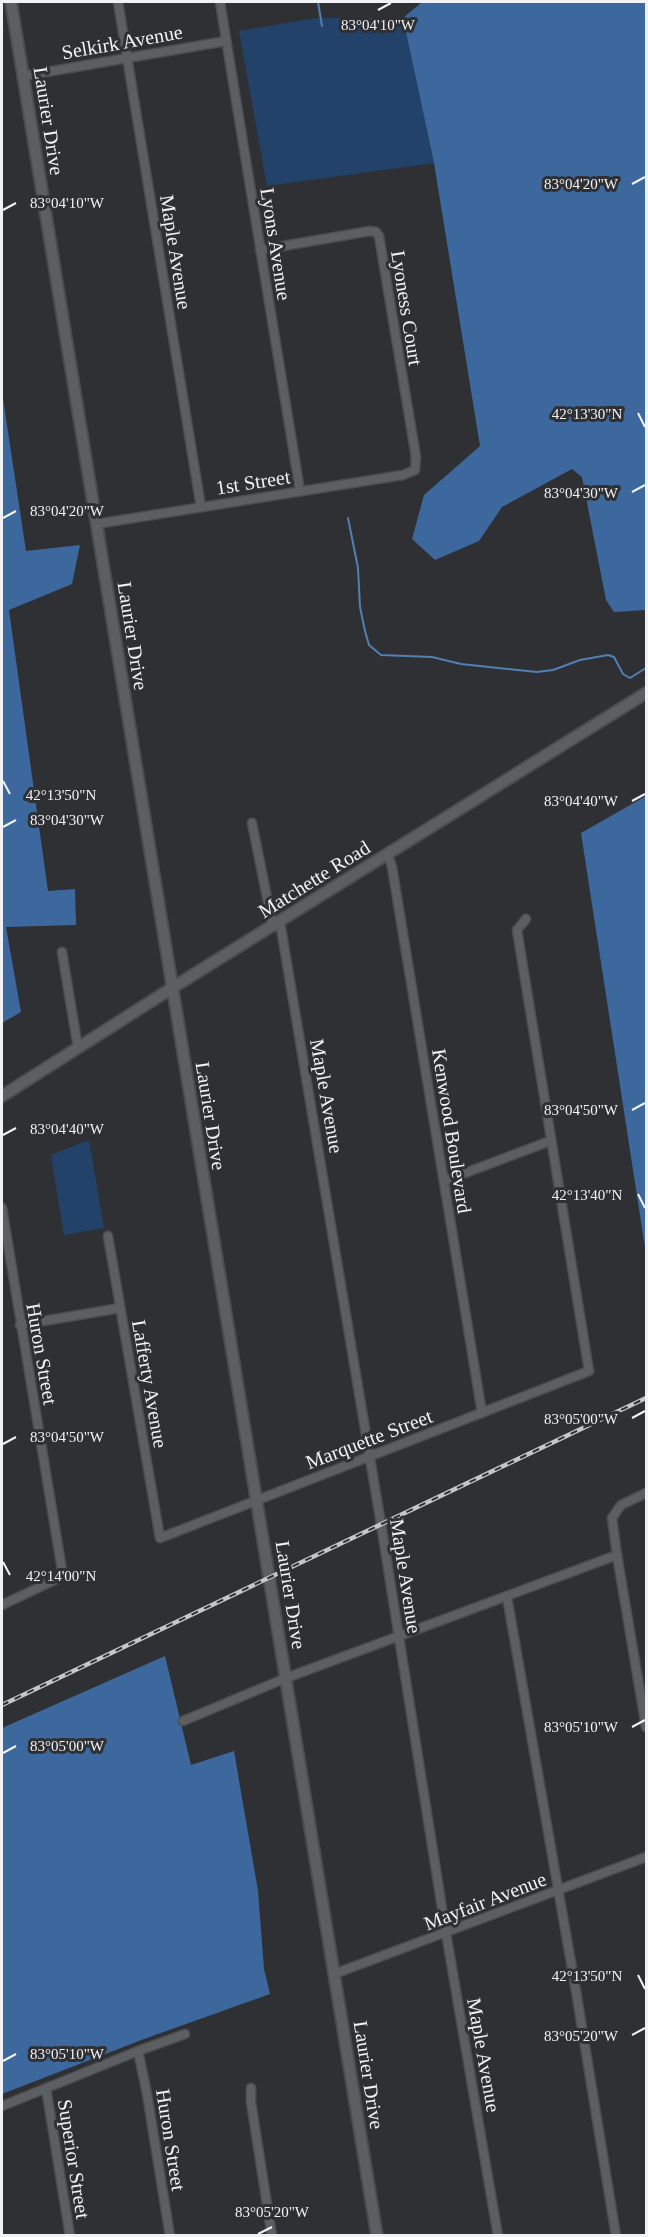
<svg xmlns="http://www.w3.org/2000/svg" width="648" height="2237" viewBox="0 0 648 2237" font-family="Georgia,serif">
<rect width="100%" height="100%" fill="#2e3034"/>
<!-- green -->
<g fill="#234269">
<polygon points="316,18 403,18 434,163 267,186 239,31"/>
<polygon points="89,1140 104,1228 64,1235 51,1155"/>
</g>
<!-- forest -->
<g fill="#3c689d">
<polygon points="422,2 646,2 646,610 614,612 606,600 582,477 572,469 502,507 479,541 435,560 412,539 424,495 480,446 434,163 403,18"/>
<polygon points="2,392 26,551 80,545 72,584 9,610 48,891 75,889 76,925 6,927 21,1012 2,1023"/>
<polygon points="646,796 646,1254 581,833"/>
<polygon points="165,1656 191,1765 234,1751 258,1891 264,1969 270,1994 144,2039 2,2094 2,1728"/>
</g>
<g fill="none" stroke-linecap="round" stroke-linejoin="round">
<!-- stream -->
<g stroke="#537fb5" stroke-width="2">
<polyline points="318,2 322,26"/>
<polyline points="348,518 358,568 360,607 365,631 369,645 381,655 432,657 461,664 537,672 553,670 580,660 608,655 614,657 623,674 630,678 646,668"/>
</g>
<!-- minor casing -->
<g stroke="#4a4c50" stroke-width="11">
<g id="minor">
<polyline points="118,2 201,507"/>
<polyline points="220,2 300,491"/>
<polyline points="23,76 226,41"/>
<polyline points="96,524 403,475 415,470 416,457 379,236 376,232 370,231 260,250"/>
<polyline points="252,823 273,927"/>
<polyline points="388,855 392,867 482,1413"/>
<polyline points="280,922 381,1524 446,1933 498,2236"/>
<polyline points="62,952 78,1048"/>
<polyline points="444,1181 550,1141"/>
<polyline points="2,1208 63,1576 2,1605"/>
<polyline points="108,1236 160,1538 589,1371 517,930 526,919"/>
<polyline points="20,1325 120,1308"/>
<polyline points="646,1493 621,1505 612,1518 617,1555 646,1727"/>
<polyline points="507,1597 577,1997 616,2236"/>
<polyline points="183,1721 286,1678 617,1555"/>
<polyline points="334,1974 646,1857"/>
<polyline points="138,2051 147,2094 170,2236"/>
<polyline points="46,2088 70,2236"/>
<polyline points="251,2088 251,2102 272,2236"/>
<polyline points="2,2106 138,2051 185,2034"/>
</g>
</g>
<!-- tertiary casing -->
<g stroke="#4a4c50" stroke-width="14">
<g id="tertiary">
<polyline points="11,2 377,2236"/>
<polyline points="2,1096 172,988 646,693"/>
</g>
</g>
<!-- minor -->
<use href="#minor" stroke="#5c5f62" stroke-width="8"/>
<!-- tertiary -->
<use href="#tertiary" stroke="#5c5f62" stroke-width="10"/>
<!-- rail casing -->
<g stroke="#c4c6c9" stroke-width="4.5">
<polyline id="rail" points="2,1705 646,1398"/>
</g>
<!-- rail -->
<use href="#rail" stroke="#2e3034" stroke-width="2" stroke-dasharray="7" stroke-linecap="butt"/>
</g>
<!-- ticks -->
<path fill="none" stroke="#f0f2f4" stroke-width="2" d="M378,10L391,3M632,184L645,177M3,210L16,203M638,413L645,427M632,492L645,485M3,518L16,511M3,781L10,794M632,801L645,794M3,827L16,820M632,1110L645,1103M3,1135L16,1128M638,1194L645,1208M632,1418L645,1411M3,1444L16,1437M3,1562L10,1575M632,1727L645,1720M3,1753L16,1746M638,1975L645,1989M632,2035L645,2028M3,2061L16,2054M258,2234L272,2227"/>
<g text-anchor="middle" stroke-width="6" stroke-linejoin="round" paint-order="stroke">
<!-- street labels -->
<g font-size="20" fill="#f0f2f4" stroke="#2e3034">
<text transform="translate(122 42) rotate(-10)" y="7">Selkirk Avenue</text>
<text transform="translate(49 121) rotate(81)" y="7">Laurier Drive</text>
<text transform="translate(276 244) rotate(81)" y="7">Lyons Avenue</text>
<text transform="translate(176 252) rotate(81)" y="7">Maple Avenue</text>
<text transform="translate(407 308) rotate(81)" y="7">Lyoness Court</text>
<text transform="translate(253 482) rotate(-9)" y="7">1st Street</text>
<text transform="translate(133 636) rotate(81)" y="7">Laurier Drive</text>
<text transform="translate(314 879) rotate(-32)" y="7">Matchette Road</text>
<text transform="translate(327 1096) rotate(80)" y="7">Maple Avenue</text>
<text transform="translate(211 1116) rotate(81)" y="7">Laurier Drive</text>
<text transform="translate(452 1131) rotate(81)" y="7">Kenwood Boulevard</text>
<text transform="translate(42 1354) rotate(80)" y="7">Huron Street</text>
<text transform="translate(150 1384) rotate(80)" y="7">Lafferty Avenue</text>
<text transform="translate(369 1439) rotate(-21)" y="7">Marquette Street</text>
<text transform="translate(406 1576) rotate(81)" y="7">Maple Avenue</text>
<text transform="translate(291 1595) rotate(81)" y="7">Laurier Drive</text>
<text transform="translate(485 1901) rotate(-21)" y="7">Mayfair Avenue</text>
<text transform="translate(484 2055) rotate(80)" y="7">Maple Avenue</text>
<text transform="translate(369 2075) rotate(81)" y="7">Laurier Drive</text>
<text transform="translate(171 2140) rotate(81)" y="7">Huron Street</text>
<text transform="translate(74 2159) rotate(81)" y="7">Superior Street</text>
</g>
</g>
<g font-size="15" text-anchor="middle" fill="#f0f2f4" stroke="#2e3034" stroke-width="6" stroke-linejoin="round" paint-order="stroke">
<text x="378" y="30">83°04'10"W</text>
<text x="581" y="189">83°04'20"W</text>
<text x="67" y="208">83°04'10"W</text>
<text x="587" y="419">42°13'30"N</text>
<text x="581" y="498">83°04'30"W</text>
<text x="67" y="516">83°04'20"W</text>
<text x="61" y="800">42°13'50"N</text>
<text x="581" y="806">83°04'40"W</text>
<text x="67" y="825">83°04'30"W</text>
<text x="581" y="1115">83°04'50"W</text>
<text x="67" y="1134">83°04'40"W</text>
<text x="587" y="1200">42°13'40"N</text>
<text x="581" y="1424">83°05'00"W</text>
<text x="67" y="1442">83°04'50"W</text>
<text x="61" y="1581">42°14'00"N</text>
<text x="581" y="1732">83°05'10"W</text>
<text x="67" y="1751">83°05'00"W</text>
<text x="587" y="1981">42°13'50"N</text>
<text x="581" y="2041">83°05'20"W</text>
<text x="67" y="2059">83°05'10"W</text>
<text x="272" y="2217">83°05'20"W</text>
</g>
<!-- border -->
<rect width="648" height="2237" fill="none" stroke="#f0f2f4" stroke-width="6"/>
</svg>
